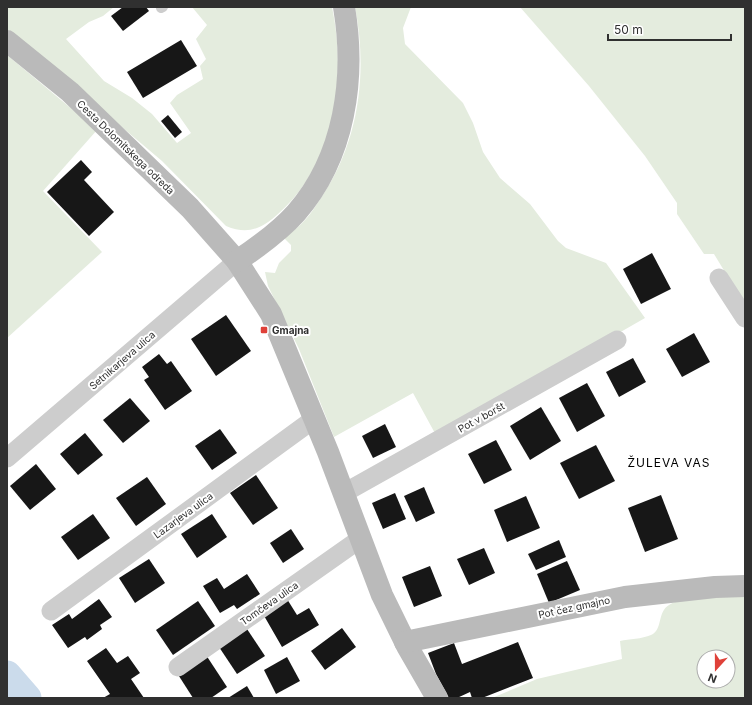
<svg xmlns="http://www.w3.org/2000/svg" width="752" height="705" viewBox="0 0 752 705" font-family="Inter,sans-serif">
<rect width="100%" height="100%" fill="#fff"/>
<!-- green -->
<g fill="#e4ecde" fill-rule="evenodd">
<path d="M7,7H114L103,16L89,22L66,39L104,81L132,98L152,114L177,143L191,133L170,103L177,95L203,79L200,66L206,59L196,39L207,25L192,7H332C347,77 335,164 278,214C261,229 248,235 226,226L162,161L7,30Z"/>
<path d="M355,7H411L403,28L405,44L463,103L473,123L483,152L500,178L530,204L558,241L566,248L606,263L645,318L437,437L413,393L334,437L299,349L268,286L265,272L275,273L279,263L291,251V245L284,238C291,232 299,227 305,220C311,214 316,205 321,198C359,142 368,73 355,7Z"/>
<polygon points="520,7 745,7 745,305 714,254 704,254 677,214 677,203 645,156 589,86"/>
<polygon points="7,55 97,130 43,191 102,252 7,338"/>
<path d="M745,595V698H492L537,679L622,659L620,641C629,639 642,639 651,635C663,630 657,612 669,605C684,595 725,596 745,595ZM704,657H728V681H704Z"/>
</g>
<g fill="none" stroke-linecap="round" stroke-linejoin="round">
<!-- river -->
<polyline stroke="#cbdbeb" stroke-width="29" points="7,675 27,698"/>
</g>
<!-- building -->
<g fill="#171717">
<polygon points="123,7 146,7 149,11 123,31 111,16"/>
<polygon points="181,40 197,66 143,98 127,72"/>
<polygon points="168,115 182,132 175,138 161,121"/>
<polygon points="81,160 92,172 84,180 114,212 89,236 47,192"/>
<polygon points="652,253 671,289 641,304 623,269"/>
<polygon points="226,315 251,351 216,376 191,339"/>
<polygon points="694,333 710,362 682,377 666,349"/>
<polygon points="159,354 167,364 171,361 192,391 165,410 144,380 149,377 142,367"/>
<polygon points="633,358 646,382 619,397 606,372"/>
<polygon points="587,383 605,416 577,432 559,398"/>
<polygon points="130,398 150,421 123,443 103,420"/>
<polygon points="541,407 561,441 530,460 510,426"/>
<polygon points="385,424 396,447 373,458 362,436"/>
<polygon points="220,429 237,453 212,470 195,446"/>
<polygon points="85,433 103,455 78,475 60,454"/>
<polygon points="496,440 512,470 484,484 468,454"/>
<polygon points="596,445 615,481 579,499 560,463"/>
<polygon points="36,464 56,489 30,510 10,486"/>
<polygon points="256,475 278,508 253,525 230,493"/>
<polygon points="147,477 166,504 136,526 116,498"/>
<polygon points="424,487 435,513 416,522 404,496"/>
<polygon points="395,493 406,519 383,529 372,503"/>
<polygon points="661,495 678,539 645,552 628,508"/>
<polygon points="526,496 540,528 507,542 494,510"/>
<polygon points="93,514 110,538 78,560 61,537"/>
<polygon points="212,514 227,537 197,558 181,534"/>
<polygon points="291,529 304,549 283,563 270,543"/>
<polygon points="559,540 566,557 536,570 528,554"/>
<polygon points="484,548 495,573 469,585 457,559"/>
<polygon points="149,559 165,583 135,603 119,578"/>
<polygon points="567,561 580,590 549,603 537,574"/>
<polygon points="430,566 442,596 414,607 402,577"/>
<polygon points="247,574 260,594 237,609 234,605 220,613 203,586 217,578 224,589"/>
<polygon points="99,599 112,617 100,625 102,629 87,640 85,637 68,648 52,625 69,614 72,619"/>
<polygon points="287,599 297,615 309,608 319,625 282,647 263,614"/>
<polygon points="198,601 215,626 173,655 156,630"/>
<polygon points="342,628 356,647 325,670 311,651"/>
<polygon points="247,629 265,656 237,674 219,647"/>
<polygon points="518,642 533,678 482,698 472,698 470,692 457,698 449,698 436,674 428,653 454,643 462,664"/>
<polygon points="106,648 117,663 128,656 140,673 131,679 144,698 103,698 110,694 87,661"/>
<polygon points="206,655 227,687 211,698 193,698 177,673"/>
<polygon points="287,657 300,681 276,694 264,670"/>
<polygon points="247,686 254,698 228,698"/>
</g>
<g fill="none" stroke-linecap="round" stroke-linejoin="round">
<!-- lane -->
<polyline stroke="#cdcdcd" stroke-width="10" points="161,8 163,7"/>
<!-- street -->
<g stroke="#cdcdcd" stroke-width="19">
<polyline points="719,278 745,318"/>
<polyline points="7,458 237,261"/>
<polyline points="344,493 617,340"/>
<polyline points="51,611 314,419"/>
<polyline points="178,667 360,539"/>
</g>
<!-- secondary -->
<g stroke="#bababa" stroke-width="22">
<polyline points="7,41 70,92 190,208 237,261 271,314 328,452 382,595 407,646 437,698"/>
<path d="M237,261C258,247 279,232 296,213C345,157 356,78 344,7"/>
<polyline points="405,642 625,597 715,587 745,586"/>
</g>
</g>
<!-- markers -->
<rect fill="#df4139" stroke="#fff" stroke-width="1.5" x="260" y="326" width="8" height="8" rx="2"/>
<g text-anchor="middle" stroke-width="4" stroke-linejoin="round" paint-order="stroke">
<!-- street labels -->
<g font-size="10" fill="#303030" stroke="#fff">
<text transform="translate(126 147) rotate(44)" y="4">Cesta Dolomitskega odreda</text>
<text transform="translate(122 360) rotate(-41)" y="4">Setnikarjeva ulica</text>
<text transform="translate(481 417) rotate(-29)" y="4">Pot v boršt</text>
<text transform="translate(183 515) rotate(-36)" y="4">Lazarjeva ulica</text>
<text transform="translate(269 603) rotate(-35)" y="4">Tomčeva ulica</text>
<text transform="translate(574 607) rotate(-12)" y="4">Pot čez gmajno</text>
</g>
<!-- poi labels -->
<g font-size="10" font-weight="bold" fill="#303030" stroke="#fff" text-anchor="start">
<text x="272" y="334">Gmajna</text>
</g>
<!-- quarter labels -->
<g font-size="12" letter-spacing="1" fill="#000" stroke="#fff">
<text x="669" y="467">ŽULEVA VAS</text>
</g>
</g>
<!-- border -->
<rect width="752" height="705" fill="none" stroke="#303030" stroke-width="16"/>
<!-- north arrow -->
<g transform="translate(716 669) rotate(201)"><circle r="19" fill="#ffffff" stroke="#acacac"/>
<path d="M0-3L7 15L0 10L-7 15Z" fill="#df4139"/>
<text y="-6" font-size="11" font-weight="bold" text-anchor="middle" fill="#303030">N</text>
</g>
<!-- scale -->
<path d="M608 34v6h123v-6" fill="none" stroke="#303030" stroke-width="2"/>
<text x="614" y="34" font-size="12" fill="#303030" stroke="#ffffff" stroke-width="3" paint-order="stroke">50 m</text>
</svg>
